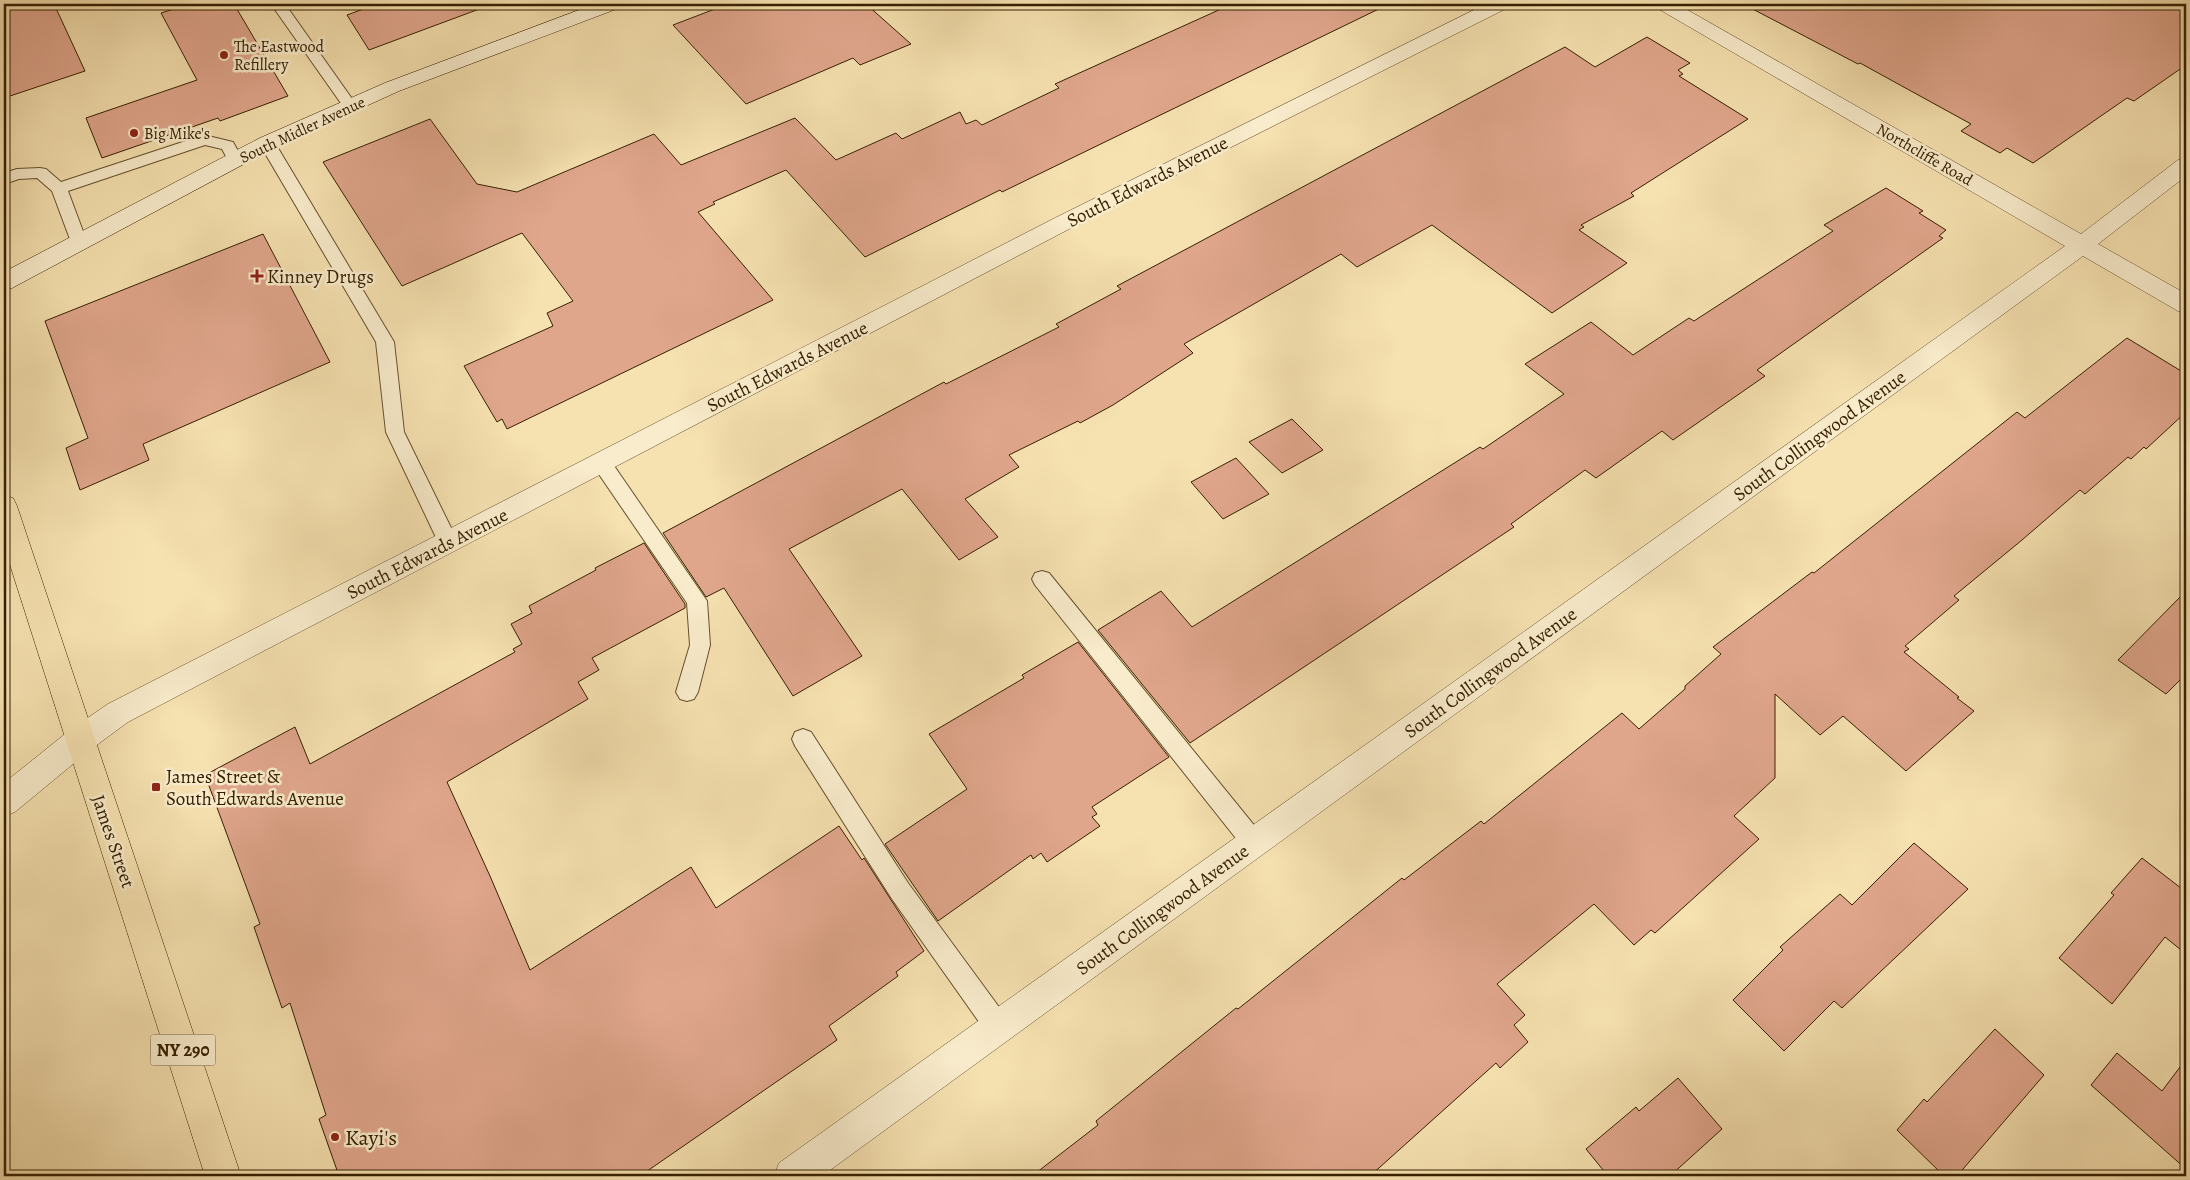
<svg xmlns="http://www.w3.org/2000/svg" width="2190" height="1180" viewBox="0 0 2190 1180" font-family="Alegreya,serif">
<rect width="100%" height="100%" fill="#f6e1b0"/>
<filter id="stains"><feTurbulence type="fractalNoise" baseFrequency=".004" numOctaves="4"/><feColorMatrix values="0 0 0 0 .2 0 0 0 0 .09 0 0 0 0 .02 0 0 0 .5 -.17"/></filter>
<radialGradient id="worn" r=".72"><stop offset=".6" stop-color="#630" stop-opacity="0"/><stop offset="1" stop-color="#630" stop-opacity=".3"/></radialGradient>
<!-- building -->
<g fill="#e0a68c" stroke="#362000">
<polygon points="4,4 54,4 85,71 4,98"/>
<polygon points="190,4 234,4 288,96 220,121 218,118 102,158 86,118 197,80 161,13"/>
<polygon points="377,4 481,4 482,8 369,50 347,15"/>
<polygon points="728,4 866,4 911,44 860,65 853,58 746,104 673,25"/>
<polygon points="1232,4 1389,4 1002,192 1000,190 865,257 786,170 713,202 715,204 698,212 773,300 507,429 502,419 497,422 464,366 553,326 547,313 573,301 522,233 402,286 323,162 430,119 477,184 517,192 654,134 681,165 795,118 836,160 896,133 902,139 960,112 966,124 976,120 982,125 1059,88 1055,84"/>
<polygon points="1743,4 2186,4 2186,65 2134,101 2127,98 2033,163 2007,148 2000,153 1961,131 1971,124 1860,63 1858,64"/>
<polygon points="1647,37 1690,63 1678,70 1683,74 1679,76 1748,119 1631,193 1634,196 1581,225 1584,227 1579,230 1627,263 1552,313 1432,225 1357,267 1341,254 1184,344 1193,353 1113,405 1080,423 1078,421 1009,455 1019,467 965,499 998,537 959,560 902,489 789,549 862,656 793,696 724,588 706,597 663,533 944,382 946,384 1059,327 1056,324 1121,289 1117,286 1565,47 1595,67"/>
<polygon points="1886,188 1923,211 1919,213 1946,230 1939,236 1943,238 1757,370 1765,376 1673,440 1662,431 1596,478 1585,470 1511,524 1514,527 1190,743 1098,630 1161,591 1192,627 1480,447 1483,449 1564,394 1525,364 1591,322 1633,355 1689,318 1694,321 1833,231 1824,225"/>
<polygon points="263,234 330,362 143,444 149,460 80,490 66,448 88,438 45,321"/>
<polygon points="2127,338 2186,374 2186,412 2146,449 2144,447 2131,459 2128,457 2085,494 2080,490 2022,540 1954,596 1959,600 1905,646 1909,649 1904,652 1959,697 1957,698 1974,711 1906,771 1843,716 1820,735 1775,694 1775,778 1734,816 1759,839 1655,933 1651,930 1634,945 1594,904 1497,984 1525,1015 1514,1025 1528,1042 1500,1068 1496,1063 1370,1176 1032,1176 1098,1125 1096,1121 1236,1008 1238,1009 1402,878 1404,880 1481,821 1484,824 1622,713 1639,729 1685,689 1685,686 1721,654 1713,647 1812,572 1814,573 2017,412 2025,418"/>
<polygon points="1292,419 1323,450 1282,473 1249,442"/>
<polygon points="1236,458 1269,494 1223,519 1191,482"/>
<polygon points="644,543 685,604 685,608 592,658 599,670 578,682 588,699 447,782 490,876 530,970 691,867 716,908 839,826 862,860 864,858 924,951 896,972 898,976 829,1026 837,1040 640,1176 339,1176 319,1119 326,1115 290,1003 282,1008 254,927 260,924 205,775 295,727 310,764 515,652 513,649 522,644 511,624 532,613 529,606 596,570 595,568"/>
<polygon points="2186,591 2186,674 2166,694 2118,660"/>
<polygon points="1078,642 1169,757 1092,807 1097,814 1092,817 1100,826 1047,862 1041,853 1033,859 1031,855 938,921 885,844 967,789 929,734 1024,678 1022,675"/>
<polygon points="1914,843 1968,889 1842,1008 1834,1001 1784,1051 1733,1000 1783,950 1780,947 1840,894 1852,905"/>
<polygon points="2142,858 2186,892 2186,954 2165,937 2112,1004 2059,958 2114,895 2111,893"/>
<polygon points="1995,1029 2044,1075 1957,1176 1944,1176 1897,1130 1924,1099 1927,1102"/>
<polygon points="2117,1053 2162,1091 2186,1059 2186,1169 2091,1085"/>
<polygon points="1678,1078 1722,1129 1670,1176 1608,1176 1586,1149 1636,1107 1639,1111"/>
</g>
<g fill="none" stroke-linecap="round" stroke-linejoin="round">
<!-- service casing -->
<g stroke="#66502c" stroke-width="2">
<g id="service">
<polygon points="271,4 285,4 355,103 357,106 355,109 345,109"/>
<polygon points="204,135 233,142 243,160 240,164 230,164 222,149 205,145 68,191 87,242 85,246 79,248 73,246 71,242 52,191 37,178 19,179 4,184 4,173 17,169 40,168 46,169 61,182"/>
<polygon points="267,138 272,139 275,143 394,342 404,432 458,542 455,548 448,550 441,548 386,432 376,342 259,143 262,139"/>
<polygon points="601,455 608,457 707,601 710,645 698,692 694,699 687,701 680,699 676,692 690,645 687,603 594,467 592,462 594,457"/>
<polygon points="1042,571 1049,573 1262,835 1265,843 1262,851 1254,854 1246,851 1035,585 1032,579 1035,573"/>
<polygon points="803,729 811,732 908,883 1007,1018 1010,1027 1007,1036 998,1039 989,1036 892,899 795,746 792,739 795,732"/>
</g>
</g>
<!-- minor casing -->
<g stroke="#66502c" stroke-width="1">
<g id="minor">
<polygon points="1486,4 1510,4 1507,8 1071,228 128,722 90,750 15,812 4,816 4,783 70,730 108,704 1055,218"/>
<polygon points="1654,4 1677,4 2081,234 2178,160 2186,158 2186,176 2098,244 2186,294 2186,313 2178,311 2083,256 822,1176 774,1176 779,1163 2065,246 1657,8"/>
</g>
</g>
<!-- secondary casing -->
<g stroke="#362000" stroke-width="1">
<polygon id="secondary" points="595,4 622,4 619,8 399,91 274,148 12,288 4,290 4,272 260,138 385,83"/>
</g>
<!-- primary casing -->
<g stroke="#362000" stroke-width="1">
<polygon id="primary" points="4,495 13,498 17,506 241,1176 205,1176 4,546"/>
</g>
<!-- service -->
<use href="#service" fill="#f9eccc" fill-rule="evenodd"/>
<!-- minor -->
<use href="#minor" fill="#f9eccc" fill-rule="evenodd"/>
<!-- secondary -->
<use href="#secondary" fill="#f9eccc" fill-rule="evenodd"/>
<!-- primary -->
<use href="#primary" fill="#f6e1b0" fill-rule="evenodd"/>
</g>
<!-- markers -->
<g fill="#8f2418" stroke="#f9eccc" stroke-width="2">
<circle cx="224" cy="55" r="5"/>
<circle cx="134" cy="133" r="5"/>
<path d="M254.5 268.5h5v5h5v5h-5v5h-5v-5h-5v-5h5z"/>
<rect x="151" y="782" width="10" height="10" rx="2.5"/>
<circle cx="335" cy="1137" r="5"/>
</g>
<g text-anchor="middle" stroke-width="5" stroke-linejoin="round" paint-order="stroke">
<!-- far-poi labels -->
<g font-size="16" fill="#362000" stroke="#f9eccc" text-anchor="start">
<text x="234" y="52">The Eastwood<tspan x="234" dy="18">Refillery</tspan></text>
<text x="144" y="139">Big Mike's</text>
</g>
<!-- far-street labels -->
<g font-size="16" fill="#362000" stroke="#f9eccc">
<text transform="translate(302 129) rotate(-25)" y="6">South Midler Avenue</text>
<text transform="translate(1925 154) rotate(30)" y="6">Northcliffe Road</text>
</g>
<!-- shield labels -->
<rect fill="#f9eccc" stroke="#705d3d" stroke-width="1" x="150.5" y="1034.5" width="65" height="31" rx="4"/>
<g font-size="18" font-weight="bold" fill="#362000">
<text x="183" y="1056">NY 290</text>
</g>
<!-- street labels -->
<g font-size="19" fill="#362000" stroke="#f9eccc">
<text transform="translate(1147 181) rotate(-27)" y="7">South Edwards Avenue</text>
<text transform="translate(787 366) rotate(-27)" y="7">South Edwards Avenue</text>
<text transform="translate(1819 435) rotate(-36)" y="7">South Collingwood Avenue</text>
<text transform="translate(427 553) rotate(-27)" y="7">South Edwards Avenue</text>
<text transform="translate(1490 672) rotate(-36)" y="7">South Collingwood Avenue</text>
<text transform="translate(114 841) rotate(71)" y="7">James Street</text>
<text transform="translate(1162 909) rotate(-36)" y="7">South Collingwood Avenue</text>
</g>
<!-- poi labels -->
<g font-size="19" fill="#362000" stroke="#f9eccc" text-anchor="start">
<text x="267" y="283">Kinney Drugs</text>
<text x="166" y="783">James Street &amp;<tspan x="166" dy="22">South Edwards Avenue</tspan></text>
</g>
<!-- near-poi labels -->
<g font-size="22" fill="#362000" stroke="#f9eccc" text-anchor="start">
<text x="345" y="1145">Kayi's</text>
</g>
</g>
<!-- margin -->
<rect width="2190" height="1180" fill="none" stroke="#f6e1b0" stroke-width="20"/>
<rect x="5" y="5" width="2180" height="1170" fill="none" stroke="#362000" stroke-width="2.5"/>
<rect x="10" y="10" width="2170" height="1160" fill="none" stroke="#362000"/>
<rect width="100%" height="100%" filter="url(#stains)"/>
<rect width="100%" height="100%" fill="url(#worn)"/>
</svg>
